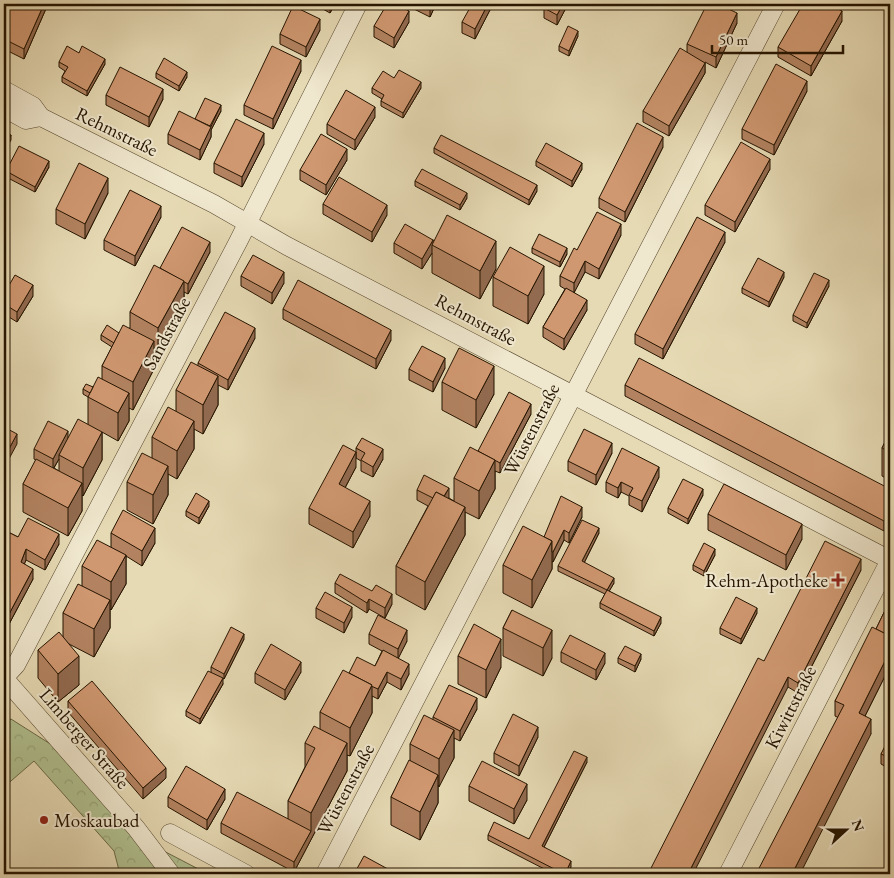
<svg xmlns="http://www.w3.org/2000/svg" width="894" height="878" viewBox="0 0 894 878" font-family="'EB Garamond',serif">
<defs>
<pattern id="forest-crowns" width="20" height="18" patternUnits="userSpaceOnUse" patternTransform="scale(1.25)"><rect width="20" height="18" fill="#b1c090"/><path d="M2 6a3 3 0 1 1 6 0M12 15a3 3 0 1 1 6 0" fill="none" stroke="#98a47a"/></pattern>
</defs>
<rect width="100%" height="100%" fill="#e6dab4"/>
<filter id="stains"><feTurbulence type="fractalNoise" baseFrequency=".004" numOctaves="4"/><feColorMatrix values="0 0 0 0 .2 0 0 0 0 .09 0 0 0 0 .02 0 0 0 .5 -.17"/></filter>
<radialGradient id="worn" r=".72"><stop offset=".6" stop-color="#630" stop-opacity="0"/><stop offset="1" stop-color="#630" stop-opacity=".3"/></radialGradient>
<!-- forest -->
<polygon fill="url(#forest-crowns)" stroke="#6b6a48" points="11,719 52,745 129,833 208,874 120,874 114,851 34,761 4,787 4,725"/>
<g fill="none" stroke-linecap="round" stroke-linejoin="round">
<!-- minor casing -->
<g stroke="#55462d" stroke-width="19">
<g id="minor">
<polyline points="4,90 33,106 41,117 214,204 287,246 890,560"/>
<polyline points="4,108 26,120 41,117"/>
<polyline points="4,678 16,665 238,242 358,4"/>
<polyline points="4,678 136,828 171,874"/>
<polyline points="170,833 246,874"/>
<polyline points="325,874 776,4"/>
<polyline points="728,874 890,560"/>
</g>
</g>
<!-- minor -->
<use href="#minor" stroke="#efe7ce" stroke-width="18"/>
</g>
<!-- wall -->
<g fill="#b38361" stroke="#251400" fill-rule="evenodd">
<polygon points="4,4 48,4 24,59 4,49"/>
<polygon points="314,4 335,4 330,13"/>
<polygon points="404,4 436,4 430,17"/>
<polygon points="492,4 492,6 475,39 462,33 462,22"/>
<polygon points="546,4 568,4 557,25 544,18 544,8"/>
<polygon points="737,4 745,4 744,7"/>
<polygon points="837,4 850,4 847,9"/>
<polygon points="842,21 811,76 778,57 778,47"/>
<polygon points="409,22 394,48 374,37 374,26"/>
<polygon points="737,23 716,68 705,62 705,73 669,136 643,122 643,111 687,52 687,44"/>
<polygon points="320,30 306,57 280,44 280,34"/>
<polygon points="578,36 569,56 559,51 559,46"/>
<polygon points="79,53 105,64 87,96 62,82 62,77 65,71 59,67 59,62"/>
<polygon points="301,71 273,129 244,115 244,105"/>
<polygon points="156,73 187,77 179,91 156,78"/>
<polygon points="394,78 421,88 403,118 381,106 381,101 382,99 372,93 372,88"/>
<polygon points="807,91 774,155 742,139 742,129"/>
<polygon points="106,95 163,99 149,127 106,105"/>
<polygon points="221,111 211,130 211,137 200,160 168,144 168,134 195,119"/>
<polygon points="375,117 355,150 327,134 327,124"/>
<polygon points="264,144 242,187 214,173 214,163"/>
<polygon points="663,147 625,222 599,208 599,198"/>
<polygon points="434,148 537,191 529,205 434,153"/>
<polygon points="347,160 326,195 300,180 300,170"/>
<polygon points="536,161 582,169 572,187 536,166"/>
<polygon points="49,167 35,192 6,177 6,171"/>
<polygon points="770,169 735,232 705,215 705,205"/>
<polygon points="415,181 467,198 460,210 415,186"/>
<polygon points="108,193 85,239 56,224 56,209"/>
<polygon points="323,204 387,215 372,242 323,214"/>
<polygon points="161,217 135,266 104,250 104,240"/>
<polygon points="621,235 599,279 585,272 574,292 587,310 564,350 543,337 543,327 565,289 560,286 560,276 577,250"/>
<polygon points="433,240 496,269 480,299 432,273 432,253 422,269 394,253 394,243"/>
<polygon points="725,242 663,359 635,344 635,334"/>
<polygon points="532,248 567,254 560,267 532,253"/>
<path d="M210,252L188,294L184,292V309L158,356L154,354V369L133,410L129,408V421L118,441L102,432V460L83,496L82,495V511L68,536L23,512V484L36,460L34,459V449L68,438L88,425V397L83,394V389L93,387L102,379V366L112,347L101,340V335L119,333L130,328V312L160,268ZM59,459V471L54,468Z"/>
<polygon points="241,276 284,283 272,304 241,286"/>
<polygon points="493,277 544,294 528,324 493,306"/>
<polygon points="784,277 769,307 742,293 742,288"/>
<polygon points="829,286 807,328 793,321 793,315"/>
<polygon points="4,294 33,296 17,322 4,314"/>
<polygon points="283,309 391,340 376,369 283,319"/>
<polygon points="255,338 228,390 218,385 218,405 203,434 194,429 194,449 177,479 168,474 168,495 153,524 127,510 127,482 152,458 152,437 176,411 176,390 198,365 198,363"/>
<polygon points="445,368 433,392 409,380 409,369"/>
<polygon points="442,382 494,394 476,428 442,410"/>
<polygon points="625,385 890,489 890,520 884,531 625,396"/>
<polygon points="531,414 500,473 495,471 495,489 479,519 465,512 465,535 425,610 396,594 396,566 428,506 417,500 417,490 449,498 454,501 454,478 478,451"/>
<polygon points="890,432 890,480 882,476 882,448"/>
<polygon points="356,448 383,459 373,477 361,471 361,461 356,458"/>
<polygon points="612,453 596,485 568,471 568,461"/>
<polygon points="356,467 345,488 370,516 353,548 309,524 309,508"/>
<polygon points="659,477 642,512 629,505 629,496 621,492 618,498 606,492 606,482"/>
<polygon points="703,495 688,524 668,513 668,508"/>
<polygon points="209,506 199,524 186,516 186,511"/>
<polygon points="708,514 802,539 786,570 708,530"/>
<polygon points="582,517 569,543 564,540 553,562 552,562 552,569 532,608 503,593 503,565 544,537"/>
<polygon points="4,530 18,537 59,544 45,570 26,560 24,564 33,579 8,626 4,623"/>
<polygon points="111,533 155,543 142,566 126,556 126,584 111,610 110,609 110,628 94,657 69,644 79,685 58,702 38,678 38,650 63,637 63,613 82,586 82,566 111,547"/>
<polygon points="599,533 584,563 614,583 609,591 661,623 654,636 600,608 600,603 605,594 558,571 558,566"/>
<polygon points="715,555 704,576 693,570 693,565"/>
<polygon points="861,570 798,693 788,687 764,661"/>
<polygon points="335,583 392,604 385,618 369,609 367,613 335,593"/>
<polygon points="890,600 890,666 865,716 871,734 835,716 835,701 876,629"/>
<polygon points="316,608 352,617 344,633 316,618"/>
<polygon points="512,610 552,658 543,676 503,656 503,628"/>
<polygon points="757,613 741,644 720,634 720,628"/>
<polygon points="369,634 407,641 398,658 409,674 401,690 387,682 378,699 372,696 372,713 350,756 347,755 347,771 294,872 221,833 221,823 288,819 288,801 305,767 305,743 320,730 320,712 349,673 375,666 382,651 369,644"/>
<polygon points="244,639 224,679 221,678 223,684 200,724 186,716 186,711 211,672 211,667"/>
<polygon points="561,652 605,663 596,680 561,662"/>
<polygon points="458,656 501,667 486,698 458,684"/>
<polygon points="618,658 641,659 635,672 618,663"/>
<polygon points="301,672 285,700 255,683 255,673"/>
<polygon points="68,701 166,778 143,799 68,712"/>
<polygon points="477,709 460,741 454,738 454,758 438,787 438,803 420,840 391,825 391,797 410,761 410,744 433,719 433,717"/>
<polygon points="538,737 519,776 494,763 494,753"/>
<polygon points="890,741 890,769 881,764 881,754"/>
<polygon points="587,762 544,847 571,867 567,874 554,874 488,840 488,835 529,839"/>
<polygon points="469,786 527,800 514,824 469,801"/>
<polygon points="168,797 225,799 207,830 168,807"/>
</g>
<!-- shaded-wall -->
<g fill="#926a4f" stroke="#251400">
<polygon points="44,4 48,4 24,59 24,49"/>
<polygon points="330,4 335,4 330,13"/>
<polygon points="431,4 436,4 430,17 430,6"/>
<polygon points="488,4 492,4 492,6 475,39 475,29"/>
<polygon points="563,4 568,4 557,25 557,15"/>
<polygon points="409,11 409,22 394,48 394,38"/>
<polygon points="842,11 842,21 811,76 811,66"/>
<polygon points="737,13 737,23 716,68 716,57"/>
<polygon points="320,19 320,30 306,57 306,47"/>
<polygon points="578,31 578,36 569,56 569,51"/>
<polygon points="105,59 105,64 87,96 87,91"/>
<polygon points="301,60 301,71 273,129 273,119"/>
<polygon points="705,63 705,73 669,136 669,126"/>
<polygon points="187,72 187,77 179,91 179,86"/>
<polygon points="807,81 807,91 774,155 774,145"/>
<polygon points="421,82 421,88 403,118 403,113"/>
<polygon points="163,89 163,99 149,127 149,117"/>
<polygon points="221,105 221,111 211,130 211,137 200,160 200,150"/>
<polygon points="375,107 375,117 355,150 355,140"/>
<polygon points="264,133 264,144 242,187 242,177"/>
<polygon points="11,135 11,140 4,153 4,148"/>
<polygon points="663,137 663,147 625,222 625,212"/>
<polygon points="347,149 347,160 326,195 326,185"/>
<polygon points="770,159 770,169 735,232 735,222"/>
<polygon points="49,161 49,167 35,192 35,187"/>
<polygon points="582,163 582,169 572,187 572,181"/>
<polygon points="108,178 108,193 85,239 85,224"/>
<polygon points="537,185 537,191 529,205 529,200"/>
<polygon points="467,193 467,198 460,210 460,205"/>
<polygon points="387,205 387,215 372,242 372,232"/>
<polygon points="161,206 161,217 135,266 135,256"/>
<polygon points="621,224 621,235 599,279 599,269"/>
<polygon points="725,232 725,242 663,359 663,349"/>
<polygon points="433,240 433,245 432,245 432,253 422,269 422,259"/>
<polygon points="496,241 496,269 480,299 480,271"/>
<polygon points="210,242 210,252 188,294 188,284"/>
<polygon points="567,248 567,254 560,267 560,262"/>
<polygon points="585,261 585,272 574,293 574,283"/>
<polygon points="544,266 544,294 528,324 528,296"/>
<polygon points="284,272 284,283 272,304 272,293"/>
<polygon points="784,272 784,277 769,307 769,302"/>
<polygon points="829,280 829,286 807,328 807,323"/>
<polygon points="184,281 184,309 158,356 158,328"/>
<polygon points="33,285 33,296 17,322 17,312"/>
<polygon points="587,300 587,310 564,350 564,339"/>
<polygon points="255,328 255,338 228,390 228,380"/>
<polygon points="391,330 391,340 376,369 376,359"/>
<polygon points="154,341 154,369 133,410 133,382"/>
<polygon points="445,358 445,368 433,392 433,382"/>
<polygon points="494,366 494,394 476,428 476,400"/>
<polygon points="218,376 218,405 203,434 203,405"/>
<polygon points="129,393 129,421 118,441 118,413"/>
<polygon points="531,404 531,414 500,473 500,463"/>
<polygon points="194,421 194,449 177,479 177,451"/>
<polygon points="68,431 68,442 59,455 59,459 53,469 53,459"/>
<polygon points="102,432 102,460 83,496 83,468"/>
<polygon points="17,434 17,444 4,468 4,458"/>
<polygon points="612,443 612,453 596,485 596,475"/>
<polygon points="383,449 383,459 373,477 373,467"/>
<polygon points="356,452 356,467 339,499 339,484"/>
<polygon points="495,460 495,489 479,519 479,491"/>
<polygon points="168,466 168,495 153,524 153,495"/>
<polygon points="659,467 659,477 642,512 642,501"/>
<polygon points="621,482 621,492 618,498 618,488"/>
<polygon points="82,483 82,511 68,536 68,508"/>
<polygon points="449,488 449,498 441,502"/>
<polygon points="703,489 703,495 688,524 688,519"/>
<polygon points="209,501 209,506 199,524 199,518"/>
<polygon points="370,501 370,516 353,548 353,532"/>
<polygon points="465,507 465,535 425,610 425,582"/>
<polygon points="582,507 582,517 569,543 569,533"/>
<polygon points="890,509 890,520 884,531 884,521"/>
<polygon points="802,524 802,539 786,570 786,555"/>
<polygon points="155,528 155,543 142,566 142,551"/>
<polygon points="599,528 599,533 582,567 582,561"/>
<polygon points="564,530 564,540 553,562 553,552"/>
<polygon points="59,534 59,544 45,570 45,560"/>
<polygon points="552,541 552,569 532,608 532,580"/>
<polygon points="26,549 26,560 21,573 21,562"/>
<polygon points="715,549 715,555 704,576 704,571"/>
<polygon points="126,555 126,584 111,610 111,582"/>
<polygon points="861,559 861,570 798,693 798,683"/>
<polygon points="33,569 33,579 8,626 8,616"/>
<polygon points="614,578 614,583 607,595 607,590"/>
<polygon points="392,594 392,604 385,618 385,608"/>
<polygon points="369,599 369,609 367,613 367,603"/>
<polygon points="110,600 110,628 94,657 94,629"/>
<polygon points="352,607 352,617 344,633 344,623"/>
<polygon points="757,608 757,613 741,644 741,639"/>
<polygon points="661,617 661,623 654,636 654,631"/>
<polygon points="407,630 407,641 398,659 398,649"/>
<polygon points="552,630 552,658 543,676 543,648"/>
<polygon points="244,634 244,639 224,679 224,674"/>
<polygon points="501,639 501,667 486,698 486,670"/>
<polygon points="890,651 890,666 859,728 859,713"/>
<polygon points="605,653 605,663 596,680 596,670"/>
<polygon points="641,654 641,659 635,672 635,666"/>
<polygon points="79,656 79,685 58,702 58,674"/>
<polygon points="301,662 301,672 285,700 285,690"/>
<polygon points="409,664 409,674 401,690 401,679"/>
<polygon points="387,672 387,682 378,699 378,689"/>
<polygon points="788,677 788,687 693,874 688,874"/>
<polygon points="223,678 223,684 200,724 200,719"/>
<polygon points="372,685 372,713 350,756 350,728"/>
<polygon points="477,698 477,709 460,741 460,731"/>
<polygon points="871,719 871,734 800,874 792,874"/>
<polygon points="538,727 538,737 519,776 519,766"/>
<polygon points="454,730 454,758 439,787 439,759"/>
<polygon points="347,743 347,771 294,872 294,862 311,831 311,813"/>
<polygon points="587,757 587,762 542,851 542,846"/>
<polygon points="166,768 166,778 143,799 143,788"/>
<polygon points="438,775 438,803 420,840 420,812"/>
<polygon points="527,784 527,800 514,824 514,809"/>
<polygon points="225,789 225,799 207,830 207,820"/>
<polygon points="571,861 571,867 567,874 565,874"/>
</g>
<!-- building -->
<g fill="#d09871" stroke="#251400">
<polygon points="4,4 44,4 24,49 4,39"/>
<polygon points="387,4 396,4 409,11 394,38 374,26"/>
<polygon points="424,4 431,4 430,6"/>
<polygon points="472,4 488,4 475,29 462,22"/>
<polygon points="546,4 563,4 557,15 544,8"/>
<polygon points="707,4 718,4 737,13 716,57 687,44"/>
<polygon points="803,4 829,4 842,11 811,66 778,47"/>
<polygon points="293,6 320,19 306,47 280,34"/>
<polygon points="568,26 578,31 569,51 559,46"/>
<polygon points="67,46 79,53 82,46 105,59 87,91 62,77 68,67 59,62"/>
<polygon points="272,46 301,60 273,119 244,105"/>
<polygon points="680,48 705,63 669,126 643,111"/>
<polygon points="164,58 187,72 179,86 156,73"/>
<polygon points="776,64 807,81 774,145 742,129"/>
<polygon points="120,67 163,89 149,117 106,95"/>
<polygon points="399,70 421,82 403,113 381,101 384,95 372,88 383,71 394,78"/>
<polygon points="346,90 375,107 355,140 327,124"/>
<polygon points="205,98 221,105 210,126 195,119"/>
<polygon points="179,111 211,127 200,150 168,134"/>
<polygon points="236,119 264,133 242,177 214,163"/>
<polygon points="637,123 663,137 625,212 599,198"/>
<polygon points="4,131 11,135 4,148"/>
<polygon points="321,134 347,149 326,185 300,170"/>
<polygon points="441,135 537,185 529,200 434,148"/>
<polygon points="741,142 770,159 735,222 705,205"/>
<polygon points="546,143 582,163 572,181 536,161"/>
<polygon points="19,146 49,161 35,187 6,171"/>
<polygon points="79,163 108,178 85,224 56,209"/>
<polygon points="422,169 467,193 460,205 415,181"/>
<polygon points="339,177 387,205 372,232 323,204"/>
<polygon points="130,190 161,206 135,256 104,240"/>
<polygon points="597,212 621,224 599,269 585,261 574,283 560,276 574,248 577,250"/>
<polygon points="447,215 496,241 480,271 432,245"/>
<polygon points="697,217 725,232 663,349 635,334"/>
<polygon points="405,224 433,240 422,259 394,243"/>
<polygon points="182,227 210,242 188,284 160,268"/>
<polygon points="539,234 567,248 560,262 532,248"/>
<polygon points="510,247 544,266 528,296 493,277"/>
<polygon points="253,255 284,272 272,293 241,276"/>
<polygon points="758,258 784,272 769,302 742,288"/>
<polygon points="154,265 184,281 158,328 130,312"/>
<polygon points="814,273 829,280 807,323 793,315"/>
<polygon points="15,275 33,285 17,312 4,304 4,294"/>
<polygon points="298,280 391,330 376,359 283,309"/>
<polygon points="566,288 587,300 564,339 543,327"/>
<polygon points="225,312 255,328 228,380 198,363"/>
<polygon points="107,325 119,333 114,343 101,335"/>
<polygon points="123,325 154,341 133,382 102,366"/>
<polygon points="422,346 445,358 433,382 409,369"/>
<polygon points="459,348 494,366 476,400 442,382"/>
<polygon points="639,358 890,489 890,509 884,521 625,385"/>
<polygon points="191,362 218,376 203,405 176,390"/>
<polygon points="98,377 129,393 118,413 88,397"/>
<polygon points="86,384 93,387 90,393 83,389"/>
<polygon points="509,392 531,404 500,463 478,451"/>
<polygon points="168,407 194,421 177,451 152,437"/>
<polygon points="78,419 102,432 83,468 59,455"/>
<polygon points="48,421 68,431 53,459 34,449"/>
<polygon points="4,427 17,434 4,458"/>
<polygon points="584,429 612,443 596,475 568,461"/>
<polygon points="890,432 890,452 882,448"/>
<polygon points="362,438 383,449 373,467 361,460 365,453 356,448"/>
<polygon points="343,445 356,452 339,484 370,501 353,532 309,508"/>
<polygon points="470,447 495,460 479,491 454,478"/>
<polygon points="622,448 659,467 642,501 629,495 633,488 621,482 618,488 606,482"/>
<polygon points="142,453 168,466 153,495 127,482"/>
<polygon points="36,459 82,483 68,508 23,484"/>
<polygon points="424,475 449,488 444,496 436,492 433,498 417,490"/>
<polygon points="683,479 703,489 688,519 668,508"/>
<polygon points="724,484 802,524 786,555 708,514"/>
<polygon points="436,492 465,507 425,582 396,566"/>
<polygon points="196,493 209,501 199,518 186,511"/>
<polygon points="561,496 582,507 569,533 564,530 553,552 552,552 552,541 544,537"/>
<polygon points="123,510 155,528 142,551 111,533"/>
<polygon points="28,518 59,534 45,560 26,549 21,562 33,569 8,616 4,613 4,530 18,537"/>
<polygon points="582,520 599,528 582,561 614,578 607,590 558,566"/>
<polygon points="523,526 552,541 532,580 503,565"/>
<polygon points="97,540 126,555 111,582 82,566"/>
<polygon points="825,541 861,559 798,683 788,677 688,874 648,874 758,658 764,661"/>
<polygon points="704,543 715,549 704,571 693,565"/>
<polygon points="340,574 372,591 376,585 392,594 385,608 369,599 367,603 335,583"/>
<polygon points="78,584 110,600 94,629 63,613"/>
<polygon points="607,590 661,617 654,631 600,603"/>
<polygon points="325,592 352,607 344,623 316,608"/>
<polygon points="736,597 757,608 741,639 720,628"/>
<polygon points="890,600 890,636 876,629"/>
<polygon points="512,610 552,630 543,648 503,628"/>
<polygon points="378,615 407,630 398,649 369,634"/>
<polygon points="474,624 501,639 486,670 458,656"/>
<polygon points="231,627 244,634 224,674 211,667"/>
<polygon points="872,627 890,636 890,651 859,713 871,719 792,874 756,874 844,705 835,701"/>
<polygon points="59,632 79,656 58,674 38,650"/>
<polygon points="570,635 605,653 596,670 561,652"/>
<polygon points="271,644 301,662 285,690 255,673"/>
<polygon points="625,646 641,654 635,666 618,658"/>
<polygon points="383,650 409,664 401,679 387,672 378,689 371,686 372,685 349,673 357,657 375,666"/>
<polygon points="343,670 372,685 350,728 320,712"/>
<polygon points="208,671 223,678 200,719 186,711"/>
<polygon points="92,681 166,768 143,788 68,701"/>
<polygon points="449,685 477,698 460,731 433,717"/>
<polygon points="513,714 538,727 519,766 494,753"/>
<polygon points="424,715 454,730 439,759 410,744"/>
<polygon points="314,726 347,743 311,813 288,801 315,748 305,743"/>
<polygon points="888,740 890,741 890,758 881,754"/>
<polygon points="574,751 587,757 542,846 571,861 565,874 564,874 488,835 494,822 529,839"/>
<polygon points="409,760 438,775 420,812 391,797"/>
<polygon points="482,761 527,784 514,809 469,786"/>
<polygon points="186,766 225,789 207,820 168,797"/>
<polygon points="237,792 311,831 294,862 221,823"/>
<polygon points="364,856 397,874 354,874"/>
</g>
<!-- markers -->
<g fill="#8f2418" stroke="#efe7ce" stroke-width="2">
<path d="M835.5 572.5h5v5h5v5h-5v5h-5v-5h-5v-5h5z"/>
<circle cx="44" cy="820" r="5"/>
</g>
<g text-anchor="middle" stroke-width="4" stroke-linejoin="round" paint-order="stroke">
<!-- street labels -->
<g font-size="19" fill="#251400" stroke="#efe7ce">
<text transform="translate(117 131) rotate(26)" y="7">Rehmstraße</text>
<text transform="translate(476 319) rotate(28)" y="7">Rehmstraße</text>
<text transform="translate(166 333) rotate(-62)" y="7">Sandstraße</text>
<text transform="translate(531 429) rotate(-63)" y="7">Wüstenstraße</text>
<text transform="translate(790 707) rotate(-63)" y="7">Kiwittstraße</text>
<text transform="translate(85 738) rotate(49)" y="7">Limberger Straße</text>
<text transform="translate(345 789) rotate(-62)" y="7">Wüstenstraße</text>
</g>
<!-- poi labels -->
<g font-size="19" fill="#251400" stroke="#efe7ce" text-anchor="end">
<text x="828" y="587">Rehm-Apotheke</text>
<text x="54" y="827" text-anchor="start">Moskaubad</text>
</g>
</g>
<!-- margin -->
<rect width="894" height="878" fill="none" stroke="#e6dab4" stroke-width="20"/>
<rect x="5" y="5" width="884" height="868" fill="none" stroke="#251400" stroke-width="2.5"/>
<rect x="10" y="10" width="874" height="858" fill="none" stroke="#251400"/>
<!-- north arrow -->
<g transform="translate(846 830) rotate(69)" stroke="#efe7ce" stroke-width="4" paint-order="stroke">
<path d="M0-4L9 19L0 12L-9 19Z" fill="#251400"/>
<text y="-8" font-size="14" font-weight="bold" text-anchor="middle" fill="#251400">N</text>
</g>
<!-- scale -->
<path d="M712 45v8h131v-8" fill="none" stroke="#251400" stroke-width="2.5"/>
<text x="719" y="45" font-size="15" fill="#251400" stroke="#efe7ce" stroke-width="4" paint-order="stroke">50 m</text>
<rect width="100%" height="100%" filter="url(#stains)"/>
<rect width="100%" height="100%" fill="url(#worn)"/>
</svg>
